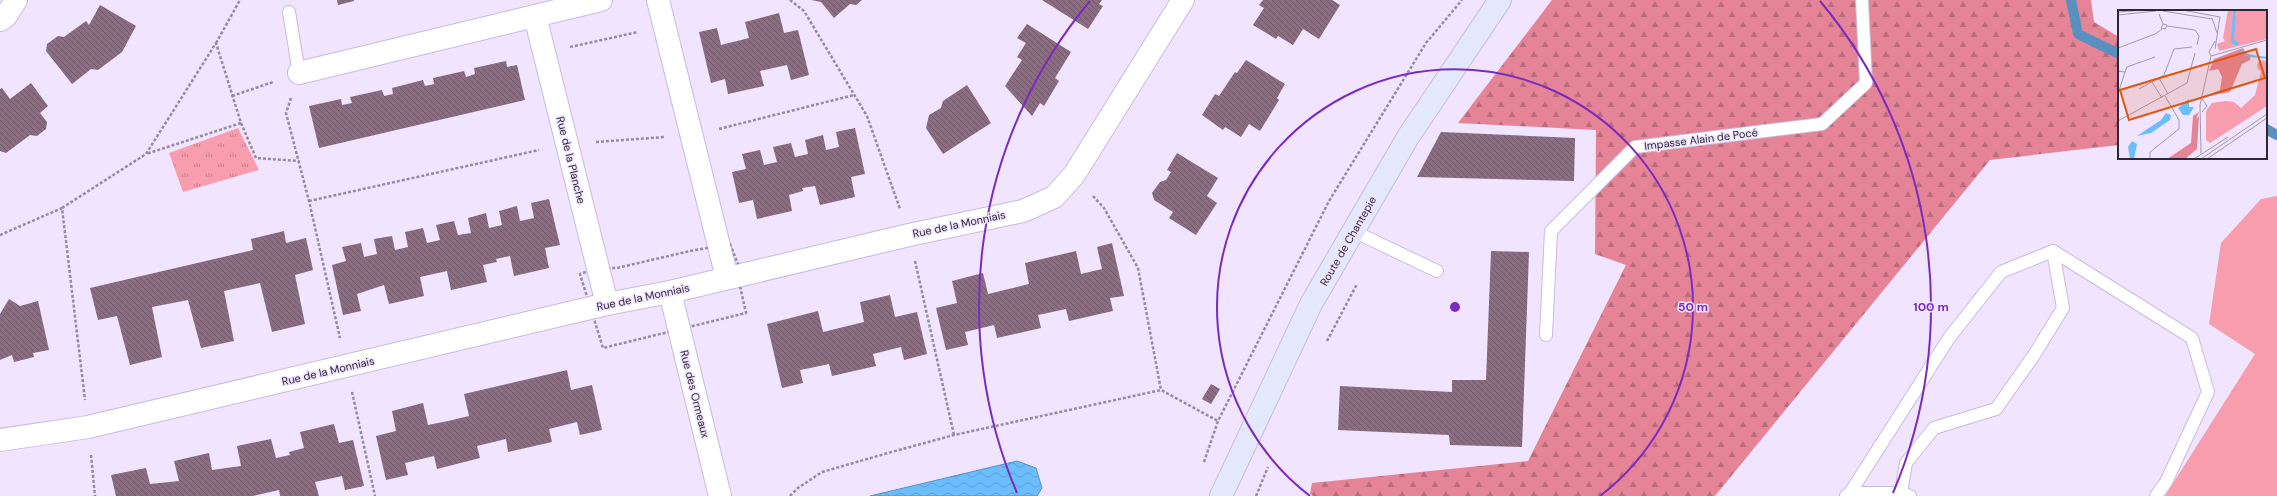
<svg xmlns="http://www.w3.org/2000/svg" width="2277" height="496" viewBox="0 0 2277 496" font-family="'DM Sans',sans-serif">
<defs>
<pattern id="forest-firs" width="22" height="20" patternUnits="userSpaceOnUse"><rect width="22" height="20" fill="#e68497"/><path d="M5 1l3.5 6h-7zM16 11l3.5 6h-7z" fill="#bb6c7c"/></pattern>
<pattern id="park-tufts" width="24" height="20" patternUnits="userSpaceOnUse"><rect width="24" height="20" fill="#f79dad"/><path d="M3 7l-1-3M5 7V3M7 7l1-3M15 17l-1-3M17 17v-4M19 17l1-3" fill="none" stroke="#c8808e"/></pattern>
<pattern id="water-waves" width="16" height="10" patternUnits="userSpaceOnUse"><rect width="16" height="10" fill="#6bbdfc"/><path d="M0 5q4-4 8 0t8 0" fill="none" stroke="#5da2d9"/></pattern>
<pattern id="building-back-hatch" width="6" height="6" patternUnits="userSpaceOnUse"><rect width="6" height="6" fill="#8b6d82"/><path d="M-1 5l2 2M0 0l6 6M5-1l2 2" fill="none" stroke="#725a6b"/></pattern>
</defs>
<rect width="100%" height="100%" fill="#f0e4ff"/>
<!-- grass -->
<polygon fill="#f79dad" points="2277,196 2277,496 2165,496 2255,354 2209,324 2221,243 2261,199"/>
<!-- forest -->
<polygon fill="url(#forest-firs)" points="1552,0 2091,0 2094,22 2119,37 2119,145 1990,160 1715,496 1313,496 1310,494 1312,483 1528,461 1626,265 1595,254 1596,130 1458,123"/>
<!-- park -->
<polygon fill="url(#park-tufts)" points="238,128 259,170 183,192 169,153"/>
<!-- water -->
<polygon fill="url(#water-waves)" stroke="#5990c0" points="1017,461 1036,468 1042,488 1037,496 870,496"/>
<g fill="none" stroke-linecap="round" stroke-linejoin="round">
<!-- stream -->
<g stroke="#5990c0" stroke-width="10">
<polyline points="2071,0 2078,34 2119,54"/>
<polyline points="2266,129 2277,135"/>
</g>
</g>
<!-- building -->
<g fill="url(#building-back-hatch)">
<polygon points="337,0 354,0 354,1 338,5"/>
<polygon points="811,0 862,0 856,5 850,4 834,18 821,2"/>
<polygon points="1042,0 1102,0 1099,4 1103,6 1088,29"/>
<polygon points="1263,0 1332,0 1340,5 1319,39 1303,29 1293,45 1278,36 1276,39 1253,25 1264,8 1259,5"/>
<polygon points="100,5 136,26 122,52 98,70 91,69 72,84 46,51 47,44 58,36 64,37 86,21 89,25"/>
<polygon points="779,13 784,33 798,30 809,75 791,80 787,65 760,71 764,86 728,94 725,79 711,83 699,32 717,28 721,45 749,38 745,22"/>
<polygon points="1027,24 1071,52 1055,78 1059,81 1044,106 1040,103 1032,116 1005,86 1022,60 1017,57 1026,43 1017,38"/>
<polygon points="1246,60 1285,84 1277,98 1279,100 1260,131 1249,124 1241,137 1225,127 1223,130 1202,115 1215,94 1219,96 1235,72 1237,73"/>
<polygon points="506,61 507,67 517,65 525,100 319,148 309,106 341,99 342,105 352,103 350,97 382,90 384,96 393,94 392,88 423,80 425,86 434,84 433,78 464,71 466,77 475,74 474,68"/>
<polygon points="31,83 48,106 40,113 47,122 46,129 37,136 30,135 6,153 0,151 0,89 2,88 10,99"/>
<polygon points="967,85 991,123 943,154 926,128 929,115 941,108 943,101"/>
<polygon points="855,128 865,174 851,177 855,197 820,205 815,186 802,188 803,191 789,195 792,211 757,219 753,200 739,203 732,172 746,169 742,154 760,150 764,165 777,162 773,147 791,143 795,157 808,154 805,140 823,135 826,150 839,147 836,132"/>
<polygon points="1441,132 1575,138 1574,181 1417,177"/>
<polygon points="1177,153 1218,178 1207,196 1217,203 1196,235 1169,218 1173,212 1154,200 1152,193 1160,182 1166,180 1171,172 1167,170"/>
<polygon points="549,199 560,245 545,248 549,268 514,276 510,256 496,259 497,262 483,265 487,282 451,290 447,271 420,277 424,296 389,304 384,285 357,294 361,311 343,315 332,265 346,261 342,247 361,243 364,257 377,254 374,239 392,236 395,250 408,247 405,232 423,228 427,243 440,240 436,225 454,221 458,235 471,233 468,218 486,213 489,228 502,225 499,211 517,206 520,221 534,218 531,203"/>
<polygon points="284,231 286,243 306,238 313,270 295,275 305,324 272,332 260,283 224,291 234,341 201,348 188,300 152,307 162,357 130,365 117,316 98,320 90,288 253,250 251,239"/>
<polygon points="1112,243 1124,296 1110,298 1113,311 1069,321 1066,309 1038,315 1041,328 997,338 994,325 965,332 968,345 946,350 936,308 957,303 952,281 983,273 988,294 1029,284 1025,263 1076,251 1081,274 1102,269 1097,247"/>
<polygon points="1491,251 1529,252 1522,447 1450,445 1449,435 1338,430 1340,386 1452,392 1452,380 1486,380"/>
<polygon points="890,295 895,317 917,312 927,354 904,360 901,347 873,354 876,366 832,376 829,364 815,367 800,370 803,383 782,388 767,324 818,311 823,332 864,322 860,302"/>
<polygon points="9,299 20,306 38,301 49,350 33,353 34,357 14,362 12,355 0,360 0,314"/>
<polygon points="567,370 571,390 592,385 602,430 580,435 577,422 549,429 552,442 508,452 506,439 477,446 480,458 437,469 434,456 405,463 408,475 386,480 376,436 396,431 392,411 423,403 428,425 448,421 469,416 464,394"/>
<polygon points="1211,384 1220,389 1211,404 1202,399"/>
<polygon points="334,424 339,443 353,440 364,486 345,490 342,476 315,482 319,496 280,496 279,490 253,496 116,496 111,475 146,468 150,484 179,481 174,461 209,453 212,470 241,466 237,446 271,439 276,458 290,455 289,452 304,448 300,432"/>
</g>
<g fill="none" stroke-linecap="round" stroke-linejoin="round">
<!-- lane casing -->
<g stroke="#c9bbdb" stroke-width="14">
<g id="lane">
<polyline points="289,12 299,73"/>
<polyline points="1353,231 1437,271"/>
<polyline points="1546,335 1551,231 1635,147 1822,124 1866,83 1862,0"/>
<polyline points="1850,493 1949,338 2001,272 2053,251 2192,338 2208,392 2166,482 2156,496"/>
<polyline points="1901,493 1906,463 1934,428 1996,409 2034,355 2063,308 2053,251"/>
<polyline points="1846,496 1850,493 1901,493 1910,496"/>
</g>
</g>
<!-- street casing -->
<g stroke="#c9bbdb" stroke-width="24">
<g id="street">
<polyline points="658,0 727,278"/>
<polyline points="535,16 607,304"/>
<polyline points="0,20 6,16 16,0"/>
<polyline points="299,73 601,0"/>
<polyline points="670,292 720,496"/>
<polyline points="0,440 88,427 607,304 670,292 909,235 1023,211 1054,197 1074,175 1183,0"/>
</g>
</g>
<!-- secondary casing -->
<g stroke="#c9bbdb" stroke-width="24">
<polyline id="secondary" points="1221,496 1311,304 1408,137 1500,0"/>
</g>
<!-- path -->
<g stroke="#958b9f" stroke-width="2.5" stroke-dasharray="3 2" stroke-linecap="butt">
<polyline points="790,0 804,11 867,116 900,209"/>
<polyline points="216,43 240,0"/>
<polyline points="570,47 638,32"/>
<polyline points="232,96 273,82"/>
<polyline points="291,98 286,113 309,201 340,338"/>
<polyline points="241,123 256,158 299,161"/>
<polyline points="719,129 854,95"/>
<polyline points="596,142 665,137"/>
<polyline points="1093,196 1104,208 1138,268 1161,390"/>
<polyline points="309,201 539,150"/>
<polyline points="62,208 146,154 216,43 241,123 146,154"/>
<polyline points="0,235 62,208 85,400"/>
<polygon points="730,244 742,274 740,286 746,313 603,348 580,274 598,268 617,268 690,251"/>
<polyline points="915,261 954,435"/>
<polyline points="1327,341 1357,284"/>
<polyline points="352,392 375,496"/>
<polyline points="91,455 95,496"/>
<polyline points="1204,462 1218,421 1329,201 1426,43 1462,0"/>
<polyline points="790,496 798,488 822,472 888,453 954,435 1161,390 1218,421"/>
<polyline points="1256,496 1268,467"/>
</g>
<!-- lane -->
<use href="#lane" stroke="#fff" stroke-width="12"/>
<!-- street -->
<use href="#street" stroke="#fff" stroke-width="22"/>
<!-- secondary -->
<use href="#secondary" stroke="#e3e8fd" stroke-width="22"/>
</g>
<!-- distance rings -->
<g fill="none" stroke="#7b2cbf" stroke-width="2">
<path d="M1310 496A238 238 0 1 1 1600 496"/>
<path d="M1017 493A476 476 0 0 1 1090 1M1820 1A476 476 0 0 1 1893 493"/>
</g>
<g text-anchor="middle" stroke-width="3" stroke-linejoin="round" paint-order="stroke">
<!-- street labels -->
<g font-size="11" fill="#2e2834" stroke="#f0e4ff">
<text transform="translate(1701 139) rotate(-7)" y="4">Impasse Alain de Pocé</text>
<text transform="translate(571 160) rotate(76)" y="4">Rue de la Planche</text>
<text transform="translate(959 224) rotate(-12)" y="4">Rue de la Monniais</text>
<text transform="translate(1348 241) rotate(-60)" y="4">Route de Chantepie</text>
<text transform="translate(643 297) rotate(-12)" y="4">Rue de la Monniais</text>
<text transform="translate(328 371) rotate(-13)" y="4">Rue de la Monniais</text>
<text transform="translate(695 394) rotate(76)" y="4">Rue des Ormeaux</text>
</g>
</g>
<!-- overview -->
<g transform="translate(2118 10)">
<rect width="149" height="149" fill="#f0e4ff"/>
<path d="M143,50L149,51V96L92,133L88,130V101L94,93L108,91L116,92L123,98L137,85L143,61L140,59L139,54Z" fill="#f79dad"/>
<path d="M125,38L128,43L133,45L132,50L124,54L112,82L89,86L102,80L104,67L100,59L91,61L96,49ZM81,102L78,109L81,106L79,139L67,149H49L73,133L75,106Z" fill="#e68497"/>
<path d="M110,0H149V29L101,41L99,34L107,31L105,28Z" fill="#f79dad"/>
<path d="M115,0H118L116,30L121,33L120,36L115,34L113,31ZM71,89V97H76L71,105H65L60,98ZM48,103L53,105L52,110L33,123L19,126L43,110ZM14,131L19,134L16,149H12L10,137Z" fill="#6bbdfc"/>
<path fill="none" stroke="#6bbdfc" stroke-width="2" d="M124,39L127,45L149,48"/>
<path fill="none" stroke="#a299ae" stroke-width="1" d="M64,0L102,7L97,39M45,1L94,9M0,2L25,0M41,4L45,14L43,18L47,19L49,15L45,14M0,5L38,1M94,8L99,23M49,16L77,20L81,26L79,35M0,38L37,24L44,19M93,46L149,30M93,46L91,42L97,31M0,61L7,62L9,57L37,47M41,68L50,84M34,72L44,88M21,79L46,65L56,39L74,37M0,84L7,62M84,102L89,96L84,89M0,111L69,73L77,43M83,143L82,95L93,46M32,149V142L61,119V110L47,86M76,149L110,127M83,149L149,104M89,149L149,108"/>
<path fill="#df570e" fill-opacity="0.15" stroke="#df570e" stroke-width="2" d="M138,39L147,68L11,110L2,80Z"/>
<rect width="149" height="149" fill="none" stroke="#2e2834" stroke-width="2"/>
</g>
<circle cx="1455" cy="307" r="6" fill="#7b2cbf" stroke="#f0e4ff" stroke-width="2"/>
<g font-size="12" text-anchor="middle" font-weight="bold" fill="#7b2cbf" stroke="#f0e4ff" stroke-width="3" stroke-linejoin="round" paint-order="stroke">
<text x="1693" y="311">50 m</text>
<text x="1931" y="311">100 m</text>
</g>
</svg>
